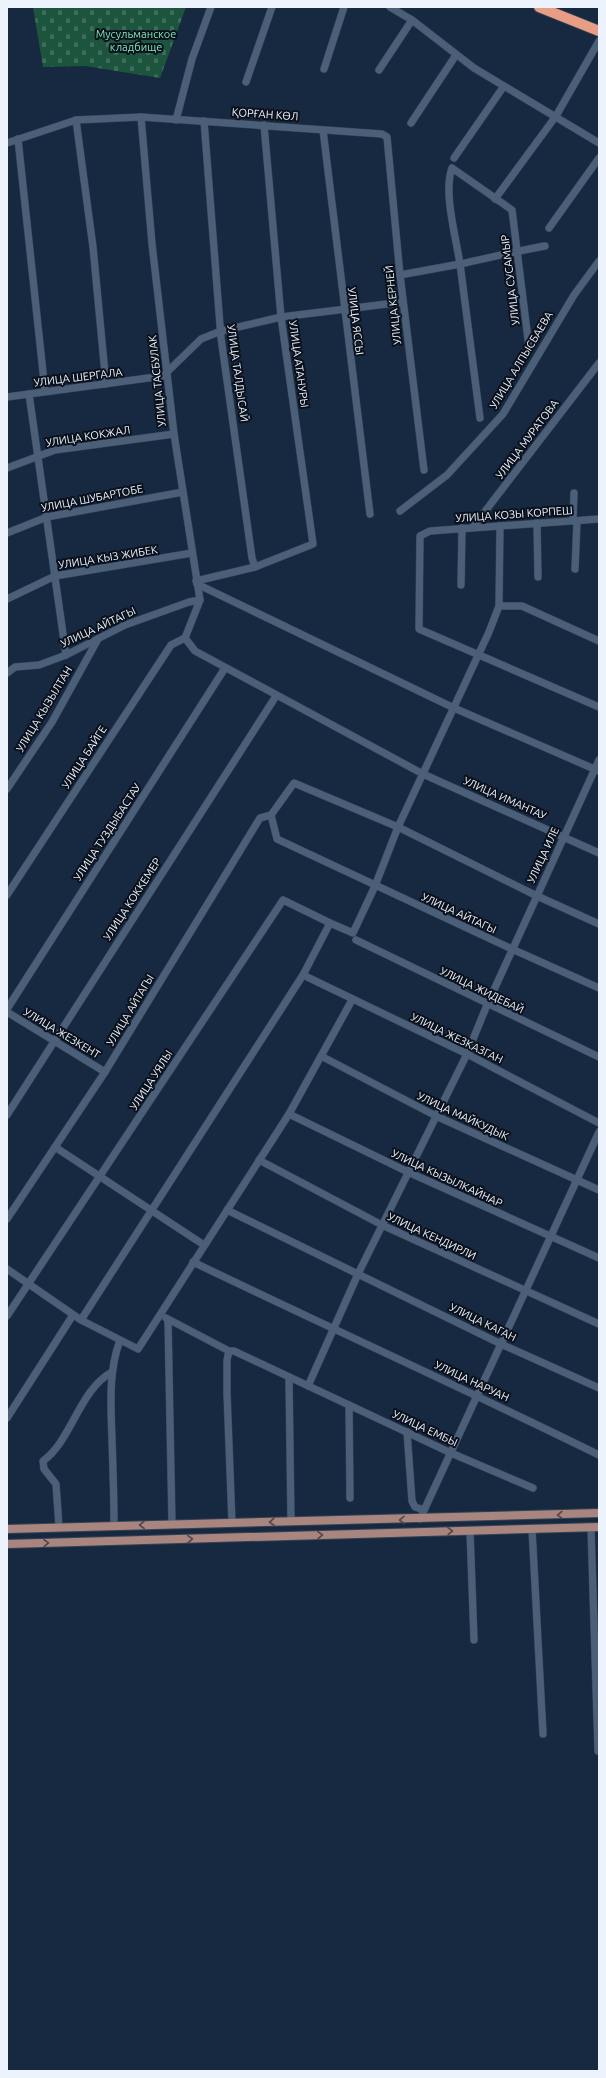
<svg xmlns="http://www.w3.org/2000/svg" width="606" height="2078" viewBox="0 0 606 2078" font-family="Ubuntu,sans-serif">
<defs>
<pattern id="cemetery-stones" width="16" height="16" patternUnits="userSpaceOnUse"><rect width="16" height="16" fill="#1c543d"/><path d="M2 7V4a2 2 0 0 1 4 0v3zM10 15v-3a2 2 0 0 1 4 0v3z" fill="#3d6d5a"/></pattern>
</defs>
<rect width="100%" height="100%" fill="#172940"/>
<!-- cemetery -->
<polygon fill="url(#cemetery-stones)" points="33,7 186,7 160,78 85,66 43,67"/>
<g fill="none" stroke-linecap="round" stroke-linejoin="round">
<!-- minor casing -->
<g stroke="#364355" stroke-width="8">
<g id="minor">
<polyline points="390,7 412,20 474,68 599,143"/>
<polyline points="324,69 344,7"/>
<polyline points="379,70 412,20"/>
<polyline points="246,82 272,7"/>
<polyline points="141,117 152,244 174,434 200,600 185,638"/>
<polyline points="76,120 93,247 106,384"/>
<polyline points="176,120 192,59 211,7"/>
<polyline points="411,123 456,55"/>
<polyline points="323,130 370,514"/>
<polyline points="18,139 45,391"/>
<polyline points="7,143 76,120 141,117 382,134 387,137 400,275 424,470"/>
<polyline points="454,158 504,86"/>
<polyline points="495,199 556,116 599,41"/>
<polyline points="549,228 599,158"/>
<polyline points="400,275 460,264 480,418"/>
<path d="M529,347L512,210L452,168C443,192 456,237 460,264C488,258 517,251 545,246"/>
<polyline points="29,394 66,655"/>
<polyline points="7,397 163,376 201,339 221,331 281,317 403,302"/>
<polyline points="7,468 55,450 174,434"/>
<polyline points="400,511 447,475 503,414 574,295 599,261"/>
<polyline points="599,519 430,531 420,536 419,629 599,707"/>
<polyline points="573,521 574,493"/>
<polyline points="537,523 538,577"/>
<polyline points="473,527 599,363"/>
<polyline points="7,533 47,517 183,492"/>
<polyline points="255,567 313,544 281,317 264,125"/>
<polyline points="575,569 577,521"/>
<polyline points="196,581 255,567 252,558 221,338 204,121"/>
<polyline points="197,584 454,708 599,771"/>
<polyline points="461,585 462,528"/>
<polyline points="7,599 55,576 192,553"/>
<polyline points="499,606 522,606 599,641"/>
<polyline points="185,638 195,651 423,774 599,853"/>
<polyline points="7,673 15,667 39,665 66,655 125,625 189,602 200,600"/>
<polyline points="599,760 537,896 599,924"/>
<polyline points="7,789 52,722 98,639"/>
<polyline points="271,815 277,839 512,949 599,988"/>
<polyline points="7,895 171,645 185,638"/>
<polyline points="356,940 599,1057"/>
<polyline points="303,975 467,1054 599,1123"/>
<polyline points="7,1009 225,668"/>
<polyline points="7,1012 105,1072"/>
<polyline points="321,1056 436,1116 599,1190"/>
<polyline points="289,1114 408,1172 599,1258"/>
<polyline points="7,1115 276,696"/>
<polyline points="55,1147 204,1245"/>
<polyline points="259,1160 382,1225 599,1324"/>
<polyline points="227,1210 501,1344 599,1388"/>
<polyline points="7,1219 105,1072 260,818 271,815 294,783 398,827 375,886 353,933 330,923 303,975 81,1320"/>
<path d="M193,1262C328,1327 465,1389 599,1455"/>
<polyline points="7,1269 81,1320 138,1349 289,1114 352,1000"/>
<polyline points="7,1316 283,900 330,923"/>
<polyline points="166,1318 229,1351"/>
<polyline points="168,1320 172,1524"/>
<polyline points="289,1377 291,1521"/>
<polyline points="308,1386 358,1274 467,1054 487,1005 537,896 398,827 489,632 499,606 500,526"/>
<polyline points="349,1405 350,1498"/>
<polyline points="7,1418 73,1315"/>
<polyline points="407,1432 412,1501 415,1507 424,1510"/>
<polyline points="420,1519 599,1132"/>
<polyline points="232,1523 227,1393 227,1360 229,1351 234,1351 451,1453 533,1488"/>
<path d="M114,1525C114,1497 113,1468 112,1440C111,1406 108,1373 120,1340"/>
<path d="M59,1527L56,1484L44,1469L43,1461C72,1440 79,1390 112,1372"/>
<polyline points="591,1528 598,1751"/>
<polyline points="532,1529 543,1734"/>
<polyline points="470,1531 474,1640"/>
</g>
</g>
<!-- major casing -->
<g stroke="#364355" stroke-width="10">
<g id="major">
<polyline points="7,1529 599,1513"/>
<polyline points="7,1544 599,1527"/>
</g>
</g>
<!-- highway casing -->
<g stroke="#364355" stroke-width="12">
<polyline id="highway" points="539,7 599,31"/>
</g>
<!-- minor -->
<use href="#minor" stroke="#4b5f79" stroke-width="7"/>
<!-- major -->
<use href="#major" stroke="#a98580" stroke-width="8"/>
<!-- highway -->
<use href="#highway" stroke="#e79e85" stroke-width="10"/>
</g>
<!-- one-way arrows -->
<defs><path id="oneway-chevron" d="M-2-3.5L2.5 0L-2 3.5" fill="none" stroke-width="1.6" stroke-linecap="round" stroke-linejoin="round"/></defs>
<g stroke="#524549">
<use href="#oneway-chevron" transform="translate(560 1515) rotate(178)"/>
<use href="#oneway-chevron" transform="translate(402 1520) rotate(179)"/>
<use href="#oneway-chevron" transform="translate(272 1522) rotate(178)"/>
<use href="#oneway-chevron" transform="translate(142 1525) rotate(179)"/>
<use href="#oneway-chevron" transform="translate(450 1531) rotate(-2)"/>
<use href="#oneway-chevron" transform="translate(320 1535) rotate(-2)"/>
<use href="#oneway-chevron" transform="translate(190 1539) rotate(-2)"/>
<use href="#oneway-chevron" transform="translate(46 1543) rotate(-2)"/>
</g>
<g text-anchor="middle" stroke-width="4" stroke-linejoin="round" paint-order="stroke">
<!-- park labels -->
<g font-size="11" fill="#7ee9b9" stroke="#0a111c">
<text x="136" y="38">Мусульманское<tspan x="136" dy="13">кладбище</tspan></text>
</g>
<!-- street labels -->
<g font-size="11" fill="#ecf3fc" stroke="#0a111c">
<text transform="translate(265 114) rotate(4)" y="4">ҚОРҒАН КӨЛ</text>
<text transform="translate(510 280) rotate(-97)" y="4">УЛИЦА СУСАМЫР</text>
<text transform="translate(393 305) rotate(-96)" y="4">УЛИЦА КЕРНЕЙ</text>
<text transform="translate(356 321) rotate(83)" y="4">УЛИЦА ЯССЫ</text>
<text transform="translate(521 360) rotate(-59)" y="4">УЛИЦА АЛПЫСБАЕВА</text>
<text transform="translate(299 364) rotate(82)" y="4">УЛИЦА АТАНУРЫ</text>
<text transform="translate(238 373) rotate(82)" y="4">УЛИЦА ТАЛДЫСАЙ</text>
<text transform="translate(78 377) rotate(-7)" y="4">УЛИЦА ШЕРГАЛА</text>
<text transform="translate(157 381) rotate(-96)" y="4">УЛИЦА ТАСБУЛАК</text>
<text transform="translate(88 436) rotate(-9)" y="4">УЛИЦА КОКЖАЛ</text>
<text transform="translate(527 439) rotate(-53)" y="4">УЛИЦА МУРАТОВА</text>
<text transform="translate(92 498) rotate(-11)" y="4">УЛИЦА ШУБАРТОБЕ</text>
<text transform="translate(514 514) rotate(-4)" y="4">УЛИЦА КОЗЫ КОРПЕШ</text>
<text transform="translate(108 557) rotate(-9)" y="4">УЛИЦА КЫЗ ЖИБЕК</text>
<text transform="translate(98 627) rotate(-25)" y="4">УЛИЦА АЙТАГЫ</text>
<text transform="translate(44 709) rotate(-59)" y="4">УЛИЦА КЫЗЫЛТАН</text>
<text transform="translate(84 757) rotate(-57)" y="4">УЛИЦА БАЙГЕ</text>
<text transform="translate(505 798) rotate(24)" y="4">УЛИЦА ИМАНТАУ</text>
<text transform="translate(107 832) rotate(-57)" y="4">УЛИЦА ТУЗДЫБАСТАУ</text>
<text transform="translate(543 855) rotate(-65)" y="4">УЛИЦА ИЛЕ</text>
<text transform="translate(132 899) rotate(-57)" y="4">УЛИЦА КОККЕМЕР</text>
<text transform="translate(459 913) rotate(25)" y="4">УЛИЦА АЙТАГЫ</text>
<text transform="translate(482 990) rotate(26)" y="4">УЛИЦА ЖИДЕБАЙ</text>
<text transform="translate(130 1010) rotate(-59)" y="4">УЛИЦА АЙТАГЫ</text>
<text transform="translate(62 1033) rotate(31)" y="4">УЛИЦА ЖЕЗКЕНТ</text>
<text transform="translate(457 1038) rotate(26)" y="4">УЛИЦА ЖЕЗКАЗГАН</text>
<text transform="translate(151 1080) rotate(-57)" y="4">УЛИЦА УЯЛЫ</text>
<text transform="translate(463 1116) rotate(25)" y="4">УЛИЦА МАЙКУДЫК</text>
<text transform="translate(447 1178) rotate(25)" y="4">УЛИЦА КЫЗЫЛКАЙНАР</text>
<text transform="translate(432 1236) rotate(25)" y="4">УЛИЦА КЕНДИРЛИ</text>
<text transform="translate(483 1322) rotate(26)" y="4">УЛИЦА КАГАН</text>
<text transform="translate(472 1381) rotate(25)" y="4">УЛИЦА НАРУАН</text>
<text transform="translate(425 1428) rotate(25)" y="4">УЛИЦА ЕМБЫ</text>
</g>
</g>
<!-- border -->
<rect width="606" height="2078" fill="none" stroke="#ecf3fc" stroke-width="16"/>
</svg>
